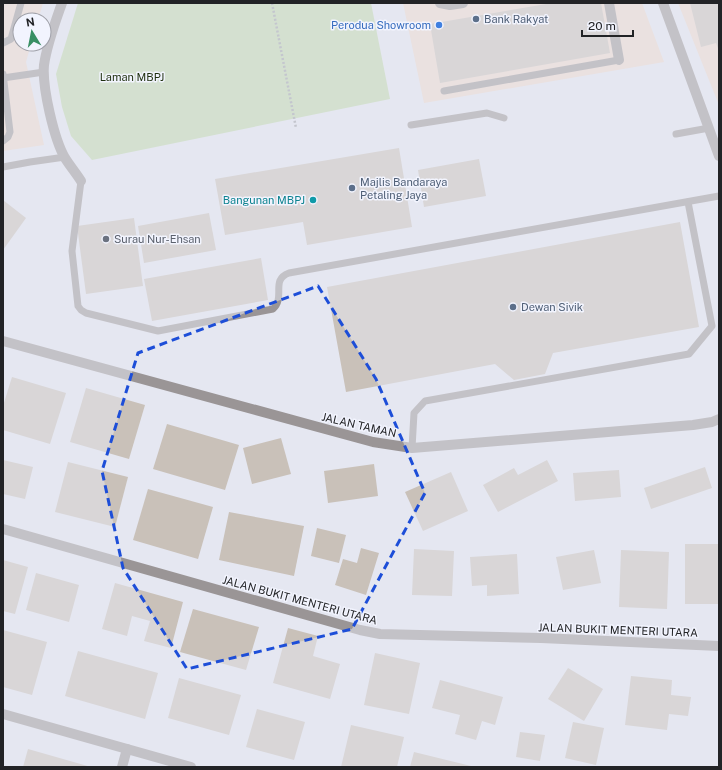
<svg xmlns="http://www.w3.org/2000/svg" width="722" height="770" viewBox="0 0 722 770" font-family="'Public Sans',sans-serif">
<rect width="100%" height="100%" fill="#e5e7f1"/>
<!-- commercial -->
<g fill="#efd9cc">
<polygon points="3,3 43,3 38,20 20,20 20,44 31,44 26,62 44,145 3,151"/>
<polygon points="403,3 642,3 664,62 424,103"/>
<polygon points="678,3 719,3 719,105"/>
</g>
<!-- green -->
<polygon fill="#bed8a9" points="78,3 371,3 390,99 92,160 71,136 62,107 56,74"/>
<!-- building -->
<g fill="#c9c1b9">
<polygon points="552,3 601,3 610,53 440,83 430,24"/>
<polygon points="690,3 719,3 719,51 716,43 701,47"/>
<polygon points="399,148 412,227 307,245 303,222 225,235 215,179"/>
<polygon points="479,159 486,196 424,207 418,170"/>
<polygon points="3,200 26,218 3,250"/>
<polygon points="209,213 216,250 144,263 138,226"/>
<polygon points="134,218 143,286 86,294 77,226"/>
<polygon points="680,222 699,327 553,353 545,374 514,380 495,364 346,392 327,287"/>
<polygon points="261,258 268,300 152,321 144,279"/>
<polygon points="12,377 66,393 50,444 3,430 3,406"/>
<polygon points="86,388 145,405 129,459 70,442"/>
<polygon points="167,424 239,445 225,490 153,469"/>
<polygon points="281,438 291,474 252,484 243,448"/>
<polygon points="3,460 33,467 25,499 3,494"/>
<polygon points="547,460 558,481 498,512 483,485 514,468 518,475"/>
<polygon points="68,462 128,477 115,527 55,512"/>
<polygon points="374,464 378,496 328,503 324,471"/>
<polygon points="705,467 712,488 651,509 644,488"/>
<polygon points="619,470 621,497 575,501 573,473"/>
<polygon points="451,472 468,511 423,531 405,492"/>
<polygon points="148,489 213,507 198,559 133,540"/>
<polygon points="229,512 304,526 294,576 219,560"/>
<polygon points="317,528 346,535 339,563 311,556"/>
<rect x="685" y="544" width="34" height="60"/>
<polygon points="361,548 379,553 366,595 335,585 343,559 357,563"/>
<polygon points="414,549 454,551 452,596 412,595"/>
<polygon points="594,550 601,583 563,590 556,557"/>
<polygon points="621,550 669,552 667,609 619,607"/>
<polygon points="517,554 519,594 487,596 487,585 472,586 470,557"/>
<polygon points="3,560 28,567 15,614 3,611"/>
<polygon points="36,573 79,585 69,622 26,610"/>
<polygon points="115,583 183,602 171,648 144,641 150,621 132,616 127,636 102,629"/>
<polygon points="193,609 259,627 246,670 180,652"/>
<polygon points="288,628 318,636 313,656 340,664 330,699 273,683"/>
<polygon points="3,630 47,642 32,695 3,687"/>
<polygon points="78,651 158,673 145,719 65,696"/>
<polygon points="375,653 420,663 409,714 364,705"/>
<polygon points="568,668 603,689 584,721 548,699"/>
<polygon points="631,676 672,680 671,695 691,697 688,716 669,714 667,730 625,725"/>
<polygon points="179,678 241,695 229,735 168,718"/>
<polygon points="440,680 503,697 495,725 482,721 476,740 455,734 460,715 432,708"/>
<polygon points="257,709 305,722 294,760 246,747"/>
<polygon points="573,722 604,728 596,765 565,758"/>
<polygon points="351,725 404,737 397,767 341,767"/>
<polygon points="520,732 545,735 540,761 516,757"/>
<polygon points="28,749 91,767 23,767"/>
<polygon points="414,752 471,766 471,767 410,767"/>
</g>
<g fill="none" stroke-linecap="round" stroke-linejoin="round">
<!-- path -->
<polyline stroke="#9b9da4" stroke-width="2.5" stroke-dasharray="2 2" stroke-linecap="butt" points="272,3 296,128"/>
<!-- service -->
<g stroke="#9a9596" stroke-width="7">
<polyline points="3,43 11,39 21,3"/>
<polyline points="3,74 10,132 8,137 3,141"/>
<polyline points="3,78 44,72"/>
<polyline points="444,91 619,60"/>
<polyline points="411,125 487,113 504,118"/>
<polyline points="676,134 709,128"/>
<polyline points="3,167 30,162 65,157"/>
<path d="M81,181L72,251L78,306L81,310L86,313L158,331L273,309C286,297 270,280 289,273L719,196"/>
<polyline points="412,448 414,413 425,401 689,354 712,326 688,202"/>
</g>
<!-- minor -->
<g stroke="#9a9596" stroke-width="10">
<path d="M62,3C55,23 47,44 44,65C42,87 54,139 65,158C70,166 76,173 81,181"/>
<polyline points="440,3 450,5 463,3"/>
<polyline points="609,3 619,60"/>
<polyline points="663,3 719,156"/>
<polyline points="3,341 373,442 412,448 693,425 712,422 719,419"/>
<polyline points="3,529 360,630 380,634 541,638 719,646"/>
<polyline points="3,714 191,767"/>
<polyline points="122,767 127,749"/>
</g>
</g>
<!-- marked area -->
<path d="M0 0H722V770H0ZM318,286L376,379L425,493L352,629L187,669L123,568L102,471L138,353Z" fill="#e5e7f1" fill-opacity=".55" fill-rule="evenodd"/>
<path fill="none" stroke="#1d4ed8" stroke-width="3" stroke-dasharray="8 5" stroke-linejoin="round" d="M318,286L376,379L425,493L352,629L187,669L123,568L102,471L138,353Z"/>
<!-- markers -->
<g fill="#5c6f8a" stroke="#f2f4fe" stroke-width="1.5">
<circle cx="476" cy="19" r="4"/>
<circle cx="352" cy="188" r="4"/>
<circle cx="513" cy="307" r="4"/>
</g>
<circle fill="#3f7fe0" stroke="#f2f4fe" stroke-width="1.5" cx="439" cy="25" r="4"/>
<circle fill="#0f9aa8" stroke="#f2f4fe" stroke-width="1.5" cx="313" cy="200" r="4"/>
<circle fill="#6b7280" stroke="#f2f4fe" stroke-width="1.5" cx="106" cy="239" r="4"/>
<g text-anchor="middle" stroke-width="3" stroke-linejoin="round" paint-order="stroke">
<!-- service labels -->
<g font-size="11" fill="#4e5e75" stroke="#f2f4fe" text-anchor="start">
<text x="484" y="23">Bank Rakyat</text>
<text x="360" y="186">Majlis Bandaraya<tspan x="360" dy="13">Petaling Jaya</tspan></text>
<text x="521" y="311">Dewan Sivik</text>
</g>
<!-- shop labels -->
<g font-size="11" fill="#366cbe" stroke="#f2f4fe" text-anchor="end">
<text x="431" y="29">Perodua Showroom</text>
</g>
<!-- park labels -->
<g font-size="11" fill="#1f300f" stroke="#f2f4fe">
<text x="132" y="81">Laman MBPJ</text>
</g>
<!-- culture labels -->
<g font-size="11" fill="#0d838f" stroke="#f2f4fe" text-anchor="end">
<text x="305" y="204">Bangunan MBPJ</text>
</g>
<!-- worship labels -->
<g font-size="11" fill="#5b616d" stroke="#f2f4fe" text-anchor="start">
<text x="114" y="243">Surau Nur-Ehsan</text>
</g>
<!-- street labels -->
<g font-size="11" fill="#222326" stroke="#f2f4fe">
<text transform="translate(359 425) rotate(13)" y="4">JALAN TAMAN</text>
<text transform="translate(300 600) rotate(15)" y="4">JALAN BUKIT MENTERI UTARA</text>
<text transform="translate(618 630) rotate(2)" y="4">JALAN BUKIT MENTERI UTARA</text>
</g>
</g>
<!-- border -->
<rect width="722" height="770" fill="none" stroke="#222326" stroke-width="8"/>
<!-- north arrow -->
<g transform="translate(32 32) rotate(350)"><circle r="19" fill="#f2f4fe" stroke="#9fa0a8"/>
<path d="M0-3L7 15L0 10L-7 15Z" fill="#388f64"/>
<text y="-6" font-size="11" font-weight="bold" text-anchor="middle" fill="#222326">N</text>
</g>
<!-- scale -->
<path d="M582 30v6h51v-6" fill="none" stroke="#222326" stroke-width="2"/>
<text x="588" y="30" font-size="12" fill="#222326" stroke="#f2f4fe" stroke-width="3" paint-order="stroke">20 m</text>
</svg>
